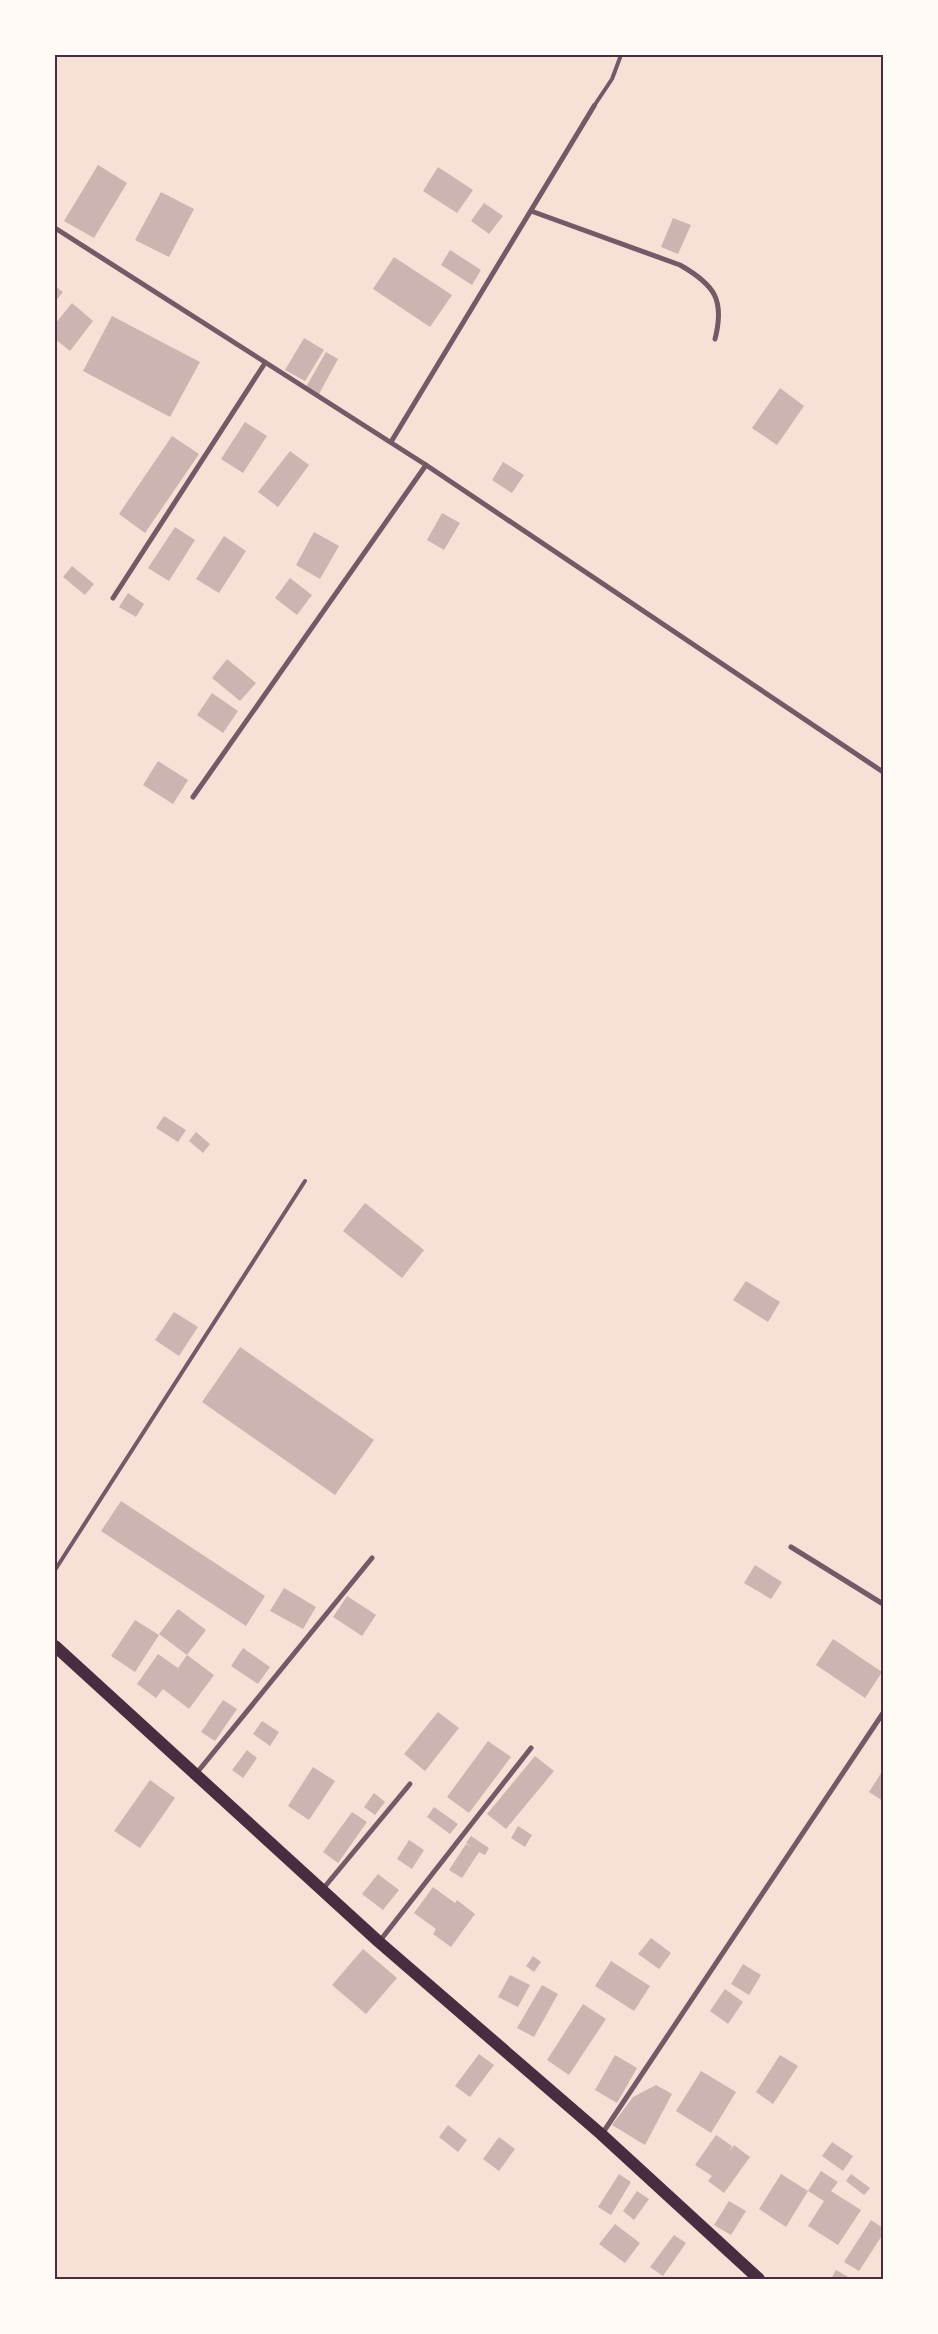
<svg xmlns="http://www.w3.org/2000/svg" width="938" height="2334" viewBox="0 0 938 2334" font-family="'Alegreya Sans',sans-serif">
<rect width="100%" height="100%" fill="#f7e1d7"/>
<!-- building -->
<g fill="#ccb4b1">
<polygon points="98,165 127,183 94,238 64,221"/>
<polygon points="438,167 473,190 457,213 423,191"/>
<polygon points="161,192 194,209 169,257 135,240"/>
<polygon points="484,203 503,216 489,234 471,221"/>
<polygon points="673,218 691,225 678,254 661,247"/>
<polygon points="450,250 481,270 472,285 441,265"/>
<polygon points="394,257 452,295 430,327 373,289"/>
<polygon points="55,286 63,292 55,302"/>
<polygon points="72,303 93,321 70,351 55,339 55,324"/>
<polygon points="112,316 200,362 170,417 83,371"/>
<polygon points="304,338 324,350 305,381 285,370"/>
<polygon points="326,352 338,359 319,394 306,387"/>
<polygon points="780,388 804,406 777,445 752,428"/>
<polygon points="245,422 267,436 243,473 221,459"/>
<polygon points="172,436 199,454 145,533 119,514"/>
<polygon points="290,451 309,465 278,507 258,492"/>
<polygon points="503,462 524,475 512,493 492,480"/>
<polygon points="442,513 460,523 444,550 427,540"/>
<polygon points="175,527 195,540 169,581 148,568"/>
<polygon points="314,532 339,546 320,579 296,565"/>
<polygon points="224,536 246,551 219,593 196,579"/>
<polygon points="72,566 94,584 85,595 63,577"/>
<polygon points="290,578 312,595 297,615 275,598"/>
<polygon points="128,593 144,604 136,617 119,607"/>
<polygon points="227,659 256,683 240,701 212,678"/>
<polygon points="212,693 238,711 223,733 197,715"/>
<polygon points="158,761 188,780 173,804 143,785"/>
<polygon points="164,1116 186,1130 178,1142 156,1128"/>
<polygon points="196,1132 210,1144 203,1153 189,1141"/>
<polygon points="365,1203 424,1250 402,1278 343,1231"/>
<polygon points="746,1281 780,1302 768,1322 733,1300"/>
<polygon points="174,1312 198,1327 179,1356 155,1340"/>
<polygon points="240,1347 374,1440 335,1495 202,1402"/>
<polygon points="121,1501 265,1596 246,1626 101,1531"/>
<polygon points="755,1565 782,1582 771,1599 744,1583"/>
<polygon points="284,1588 316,1607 303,1629 270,1611"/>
<polygon points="347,1596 376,1615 362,1636 333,1617"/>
<polygon points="178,1609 206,1630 187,1655 159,1634"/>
<polygon points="135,1620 159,1635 135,1672 111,1656"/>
<polygon points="833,1639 882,1672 865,1698 816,1665"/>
<polygon points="243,1648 270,1667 258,1684 231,1666"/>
<polygon points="158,1654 178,1668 187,1655 214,1675 189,1709 163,1689 156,1698 137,1684"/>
<polygon points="223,1700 237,1709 215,1741 201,1732"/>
<polygon points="438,1712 459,1728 425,1771 404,1754"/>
<polygon points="262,1721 279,1732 270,1746 253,1734"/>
<polygon points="488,1741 511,1757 469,1813 447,1797"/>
<polygon points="247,1750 257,1758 243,1778 232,1770"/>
<polygon points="535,1756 554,1771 506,1829 487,1814"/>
<polygon points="313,1767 335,1781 309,1820 288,1806"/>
<polygon points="883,1770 883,1801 869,1792"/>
<polygon points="150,1780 175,1798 140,1848 114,1831"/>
<polygon points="374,1793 385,1802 375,1815 364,1807"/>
<polygon points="434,1807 458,1824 450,1834 427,1817"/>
<polygon points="352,1812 367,1822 338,1863 323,1852"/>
<polygon points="518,1826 532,1835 525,1847 511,1838"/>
<polygon points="471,1836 489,1848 485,1855 479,1852 462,1878 449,1870 466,1844 473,1847 466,1843"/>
<polygon points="409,1840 424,1850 412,1869 397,1859"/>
<polygon points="378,1874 399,1890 383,1910 362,1894"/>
<polygon points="433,1887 455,1903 457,1900 475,1914 451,1947 433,1934 436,1929 414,1913"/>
<polygon points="651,1938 671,1953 659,1969 638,1954"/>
<polygon points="363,1949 397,1978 366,2014 332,1985"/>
<polygon points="533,1956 541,1962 534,1972 526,1966"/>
<polygon points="611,1961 650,1986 634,2011 595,1986"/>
<polygon points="743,1964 761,1975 749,1995 731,1984"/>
<polygon points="510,1975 530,1985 518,2007 498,1997"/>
<polygon points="542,1985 558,1994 534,2037 517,2028"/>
<polygon points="725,1989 743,2002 728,2024 710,2011"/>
<polygon points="583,2004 606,2019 569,2075 547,2060"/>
<polygon points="479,2054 494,2065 470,2097 455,2086"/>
<polygon points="615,2055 637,2068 617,2103 595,2090"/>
<polygon points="780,2055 798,2066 773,2104 756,2092"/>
<polygon points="701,2071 736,2092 711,2133 676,2111"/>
<polygon points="656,2085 672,2094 645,2145 612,2125 633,2097"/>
<polygon points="448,2125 467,2140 458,2152 439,2137"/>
<polygon points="716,2135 732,2146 729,2152 734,2145 750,2157 724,2193 708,2181 712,2176 695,2165"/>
<polygon points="499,2137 515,2149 499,2171 483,2159"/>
<polygon points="832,2142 853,2156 843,2171 822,2156"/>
<polygon points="821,2171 838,2182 831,2191 861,2210 838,2245 808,2226 824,2201 808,2191"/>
<polygon points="619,2174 631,2182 611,2215 598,2207"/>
<polygon points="781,2174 808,2191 786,2227 759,2209"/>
<polygon points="851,2174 870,2188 864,2195 846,2181"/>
<polygon points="637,2191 649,2199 634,2220 623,2211"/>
<polygon points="729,2201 746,2211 731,2235 714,2225"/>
<polygon points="871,2220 883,2228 883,2234 859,2271 844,2262"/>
<polygon points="615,2224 640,2243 625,2263 599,2244"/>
<polygon points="674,2235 686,2243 663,2276 650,2267"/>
<polygon points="836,2270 852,2279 831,2279"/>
</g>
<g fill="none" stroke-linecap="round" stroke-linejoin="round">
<!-- service -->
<g stroke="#755966" stroke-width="4">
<polyline points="594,106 612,79 621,55"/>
<polyline points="55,1570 305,1181"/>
</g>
<!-- minor -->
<g stroke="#755966" stroke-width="5">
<path d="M531,211L680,265C715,285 725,300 715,339"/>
<polyline points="55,228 426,465 883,772"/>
<polyline points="391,442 594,106"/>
<polyline points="113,598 265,363"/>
<polyline points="193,797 426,465"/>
<polyline points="791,1547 883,1604"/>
<polyline points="195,1775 372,1558"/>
<polyline points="322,1890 410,1784"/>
<polyline points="379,1942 531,1748"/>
<polyline points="602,2134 883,1713"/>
</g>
<!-- primary -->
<polyline stroke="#4a2c40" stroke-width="12" points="55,1646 379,1942 601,2134 759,2279"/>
</g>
<!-- border -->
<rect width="938" height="2334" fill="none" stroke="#fffaf5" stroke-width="112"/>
<rect x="56" y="56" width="826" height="2222" fill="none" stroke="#4a2c40" stroke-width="2"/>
</svg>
